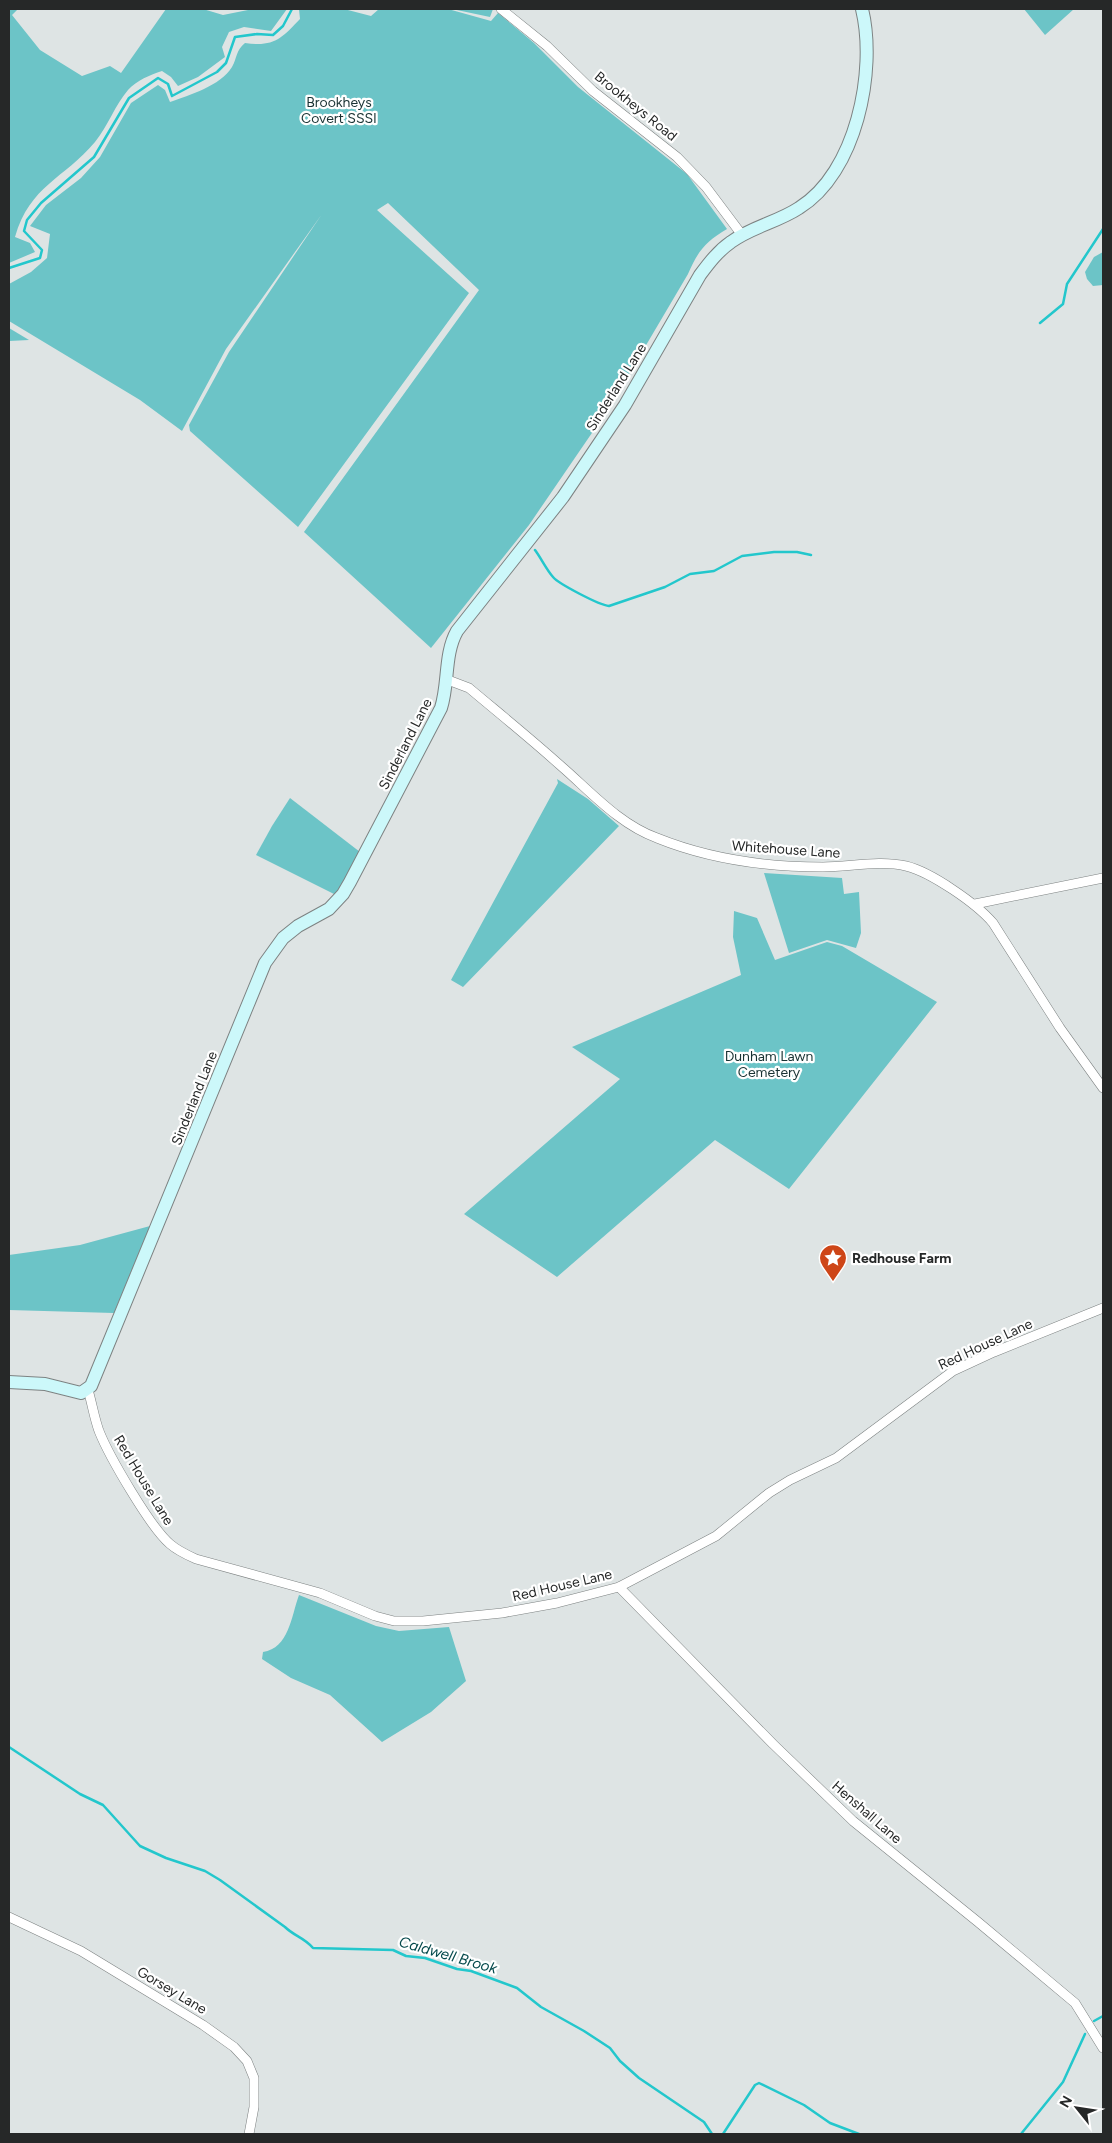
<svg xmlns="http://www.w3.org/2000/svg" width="1112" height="2143" viewBox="0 0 1112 2143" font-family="Figtree,sans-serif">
<rect width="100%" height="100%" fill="#dee4e4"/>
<!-- green -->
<g fill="#6cc4c7">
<path d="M9,9H18L12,15L40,50L82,76L110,66L121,73L166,9H203L223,15L253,9H287L271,31L244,27L229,32L222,47L225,57L198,77L178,86L171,77L162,71C150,75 137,80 128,90C115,105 108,126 95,142C64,179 30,185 15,237L30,243L35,252L9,263Z"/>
<path d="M299,9H344L371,16L379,9H448L491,21L498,13L534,43L578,87L687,174L727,229C705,242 698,251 688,274L609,408L529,525L431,648L304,532L479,290L388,203L377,210L469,293L298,527L190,431L189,425L229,352L322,214L226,349L182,431L140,400L9,321V284L31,272L47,258L50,234L30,226L46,205L81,178L100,157L131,103L158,85L165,90L170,102C190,95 220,86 232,67C237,58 236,50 245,43C274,47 281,39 300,19Z"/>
<polygon points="452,9 493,9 490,17"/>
<polygon points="1024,9 1074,9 1045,35"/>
<polygon points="1103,252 1103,285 1093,286 1087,279 1085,272 1094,257"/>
<polygon points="9,328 29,340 9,341"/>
<polygon points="557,779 588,799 619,826 463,987 451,980 558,783"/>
<polygon points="290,798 360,852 336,895 256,855 272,826"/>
<polygon points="764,873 842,878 844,894 859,892 861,933 856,948 827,940 789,953"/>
<polygon points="734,911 757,918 775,960 827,942 842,946 937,1002 789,1189 715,1140 557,1277 464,1214 620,1079 572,1047 741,975 733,937"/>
<polygon points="150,1226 114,1313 9,1310 9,1255 80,1245"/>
<path d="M299,1595L376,1626L399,1631L449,1627L466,1681L431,1712L382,1742L330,1695L291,1678L262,1659L263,1652C289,1648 291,1617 299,1595Z"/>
</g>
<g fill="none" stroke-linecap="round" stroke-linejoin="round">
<!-- stream -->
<g stroke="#23c7cc" stroke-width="2.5">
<polyline points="9,268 40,258 42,250 24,231 27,220 41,203 94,157 129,98 158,78 168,84 172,96 217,72 226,63 235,37 257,34 273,35 283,26 292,9"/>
<polyline points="1040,323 1063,304 1067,284 1103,229"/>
<path d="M535,550C541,558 546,569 553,577C559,584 599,605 609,606L665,587L690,574L714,571L742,556L774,552H797L811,555"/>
<path d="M9,1747L80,1794L103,1805L140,1846L166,1858L205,1871L220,1880L285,1927C294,1936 305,1938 313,1948L393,1950L406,1956L425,1958L457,1969L471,1971L517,1988L541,2007L584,2031L610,2048L620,2061L639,2078L704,2122L712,2134"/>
<polyline points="1094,2021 1103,2016"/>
<polyline points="723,2134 755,2085 759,2083 804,2105 830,2123 859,2134"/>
<polyline points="1021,2134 1063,2082 1085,2034"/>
</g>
<!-- street casing -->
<g stroke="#7d8282" stroke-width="10">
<g id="street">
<polyline points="501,9 547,46 593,91 677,157 706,187 742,235"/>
<path d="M448,680L469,688C500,714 531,739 561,766C591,792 619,824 657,838C709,859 767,867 823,867C850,867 879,860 906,866C931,872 977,904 993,923L1060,1028L1103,1088"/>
<polyline points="975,904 1103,878"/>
<path d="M88,1390C92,1403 94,1417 99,1431C109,1456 150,1527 170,1544C178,1551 187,1555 196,1559L320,1593L375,1616L394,1621H423L502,1613L557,1603L619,1587L716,1536L769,1493L790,1480L836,1458L953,1371L994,1352L1103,1308"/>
<polyline points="619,1587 773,1744 853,1821 978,1922 1075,2003 1103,2048"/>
<polyline points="9,1917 81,1951 203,2025 234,2047 247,2061 254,2078 254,2107 249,2134"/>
</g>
</g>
<!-- secondary casing -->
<g stroke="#7d8282" stroke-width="14">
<path id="secondary" d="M9,1382L45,1384L81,1393L91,1386L265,963L283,938L298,926L329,909L343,894L350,882L441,708C449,683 444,654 457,631L563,497L625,405L700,275C709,263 718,251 731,242C751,227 778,222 799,208C856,173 877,71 862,9"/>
</g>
<!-- street -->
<use href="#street" stroke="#fff" stroke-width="9"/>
<!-- secondary -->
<use href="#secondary" stroke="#ccf8fa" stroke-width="12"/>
</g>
<!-- icons -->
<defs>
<g id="sight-pin" transform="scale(1.4375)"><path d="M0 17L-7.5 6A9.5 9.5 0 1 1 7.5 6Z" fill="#ce4618" stroke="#fff"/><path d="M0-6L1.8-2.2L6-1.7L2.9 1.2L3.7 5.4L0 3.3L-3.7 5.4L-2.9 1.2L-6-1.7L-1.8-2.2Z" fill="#fff"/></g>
</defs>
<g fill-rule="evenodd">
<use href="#sight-pin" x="833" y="1258"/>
</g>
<g text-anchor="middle" stroke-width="4.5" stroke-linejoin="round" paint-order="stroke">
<!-- park labels -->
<g font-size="14" fill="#193233" stroke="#fff">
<text x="339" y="107">Brookheys<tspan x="339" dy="16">Covert SSSI</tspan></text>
<text x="769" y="1061">Dunham Lawn<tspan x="769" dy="16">Cemetery</tspan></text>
</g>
<!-- street labels -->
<g font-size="14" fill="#262828" stroke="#fff">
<text transform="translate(636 106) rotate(39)" y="5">Brookheys Road</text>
<text transform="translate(616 387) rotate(-58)" y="5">Sinderland Lane</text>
<text transform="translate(405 744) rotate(-63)" y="5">Sinderland Lane</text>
<text transform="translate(786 849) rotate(4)" y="5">Whitehouse Lane</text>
<text transform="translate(194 1098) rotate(-68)" y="5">Sinderland Lane</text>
<text transform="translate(985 1344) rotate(-25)" y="5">Red House Lane</text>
<text transform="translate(144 1480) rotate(59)" y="5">Red House Lane</text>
<text transform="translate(562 1585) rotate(-13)" y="5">Red House Lane</text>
<text transform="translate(867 1812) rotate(41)" y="5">Henshall Lane</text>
<text transform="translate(172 1990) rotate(31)" y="5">Gorsey Lane</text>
</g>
<!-- poi labels -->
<g font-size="14" font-weight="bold" fill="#262828" stroke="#fff" text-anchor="start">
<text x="852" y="1263">Redhouse Farm</text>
</g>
<!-- water labels -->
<g font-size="15" font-style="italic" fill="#054a4c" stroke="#fff">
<text transform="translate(448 1955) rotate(16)" y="5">Caldwell Brook</text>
</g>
</g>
<!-- border -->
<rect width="1112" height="2143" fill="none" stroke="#262828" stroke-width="20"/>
<!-- north arrow -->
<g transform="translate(1077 2108) rotate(300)" stroke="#ffffff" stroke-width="4" paint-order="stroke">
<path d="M0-4L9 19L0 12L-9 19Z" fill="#262828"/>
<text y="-8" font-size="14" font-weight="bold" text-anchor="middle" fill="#262828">N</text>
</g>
</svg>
